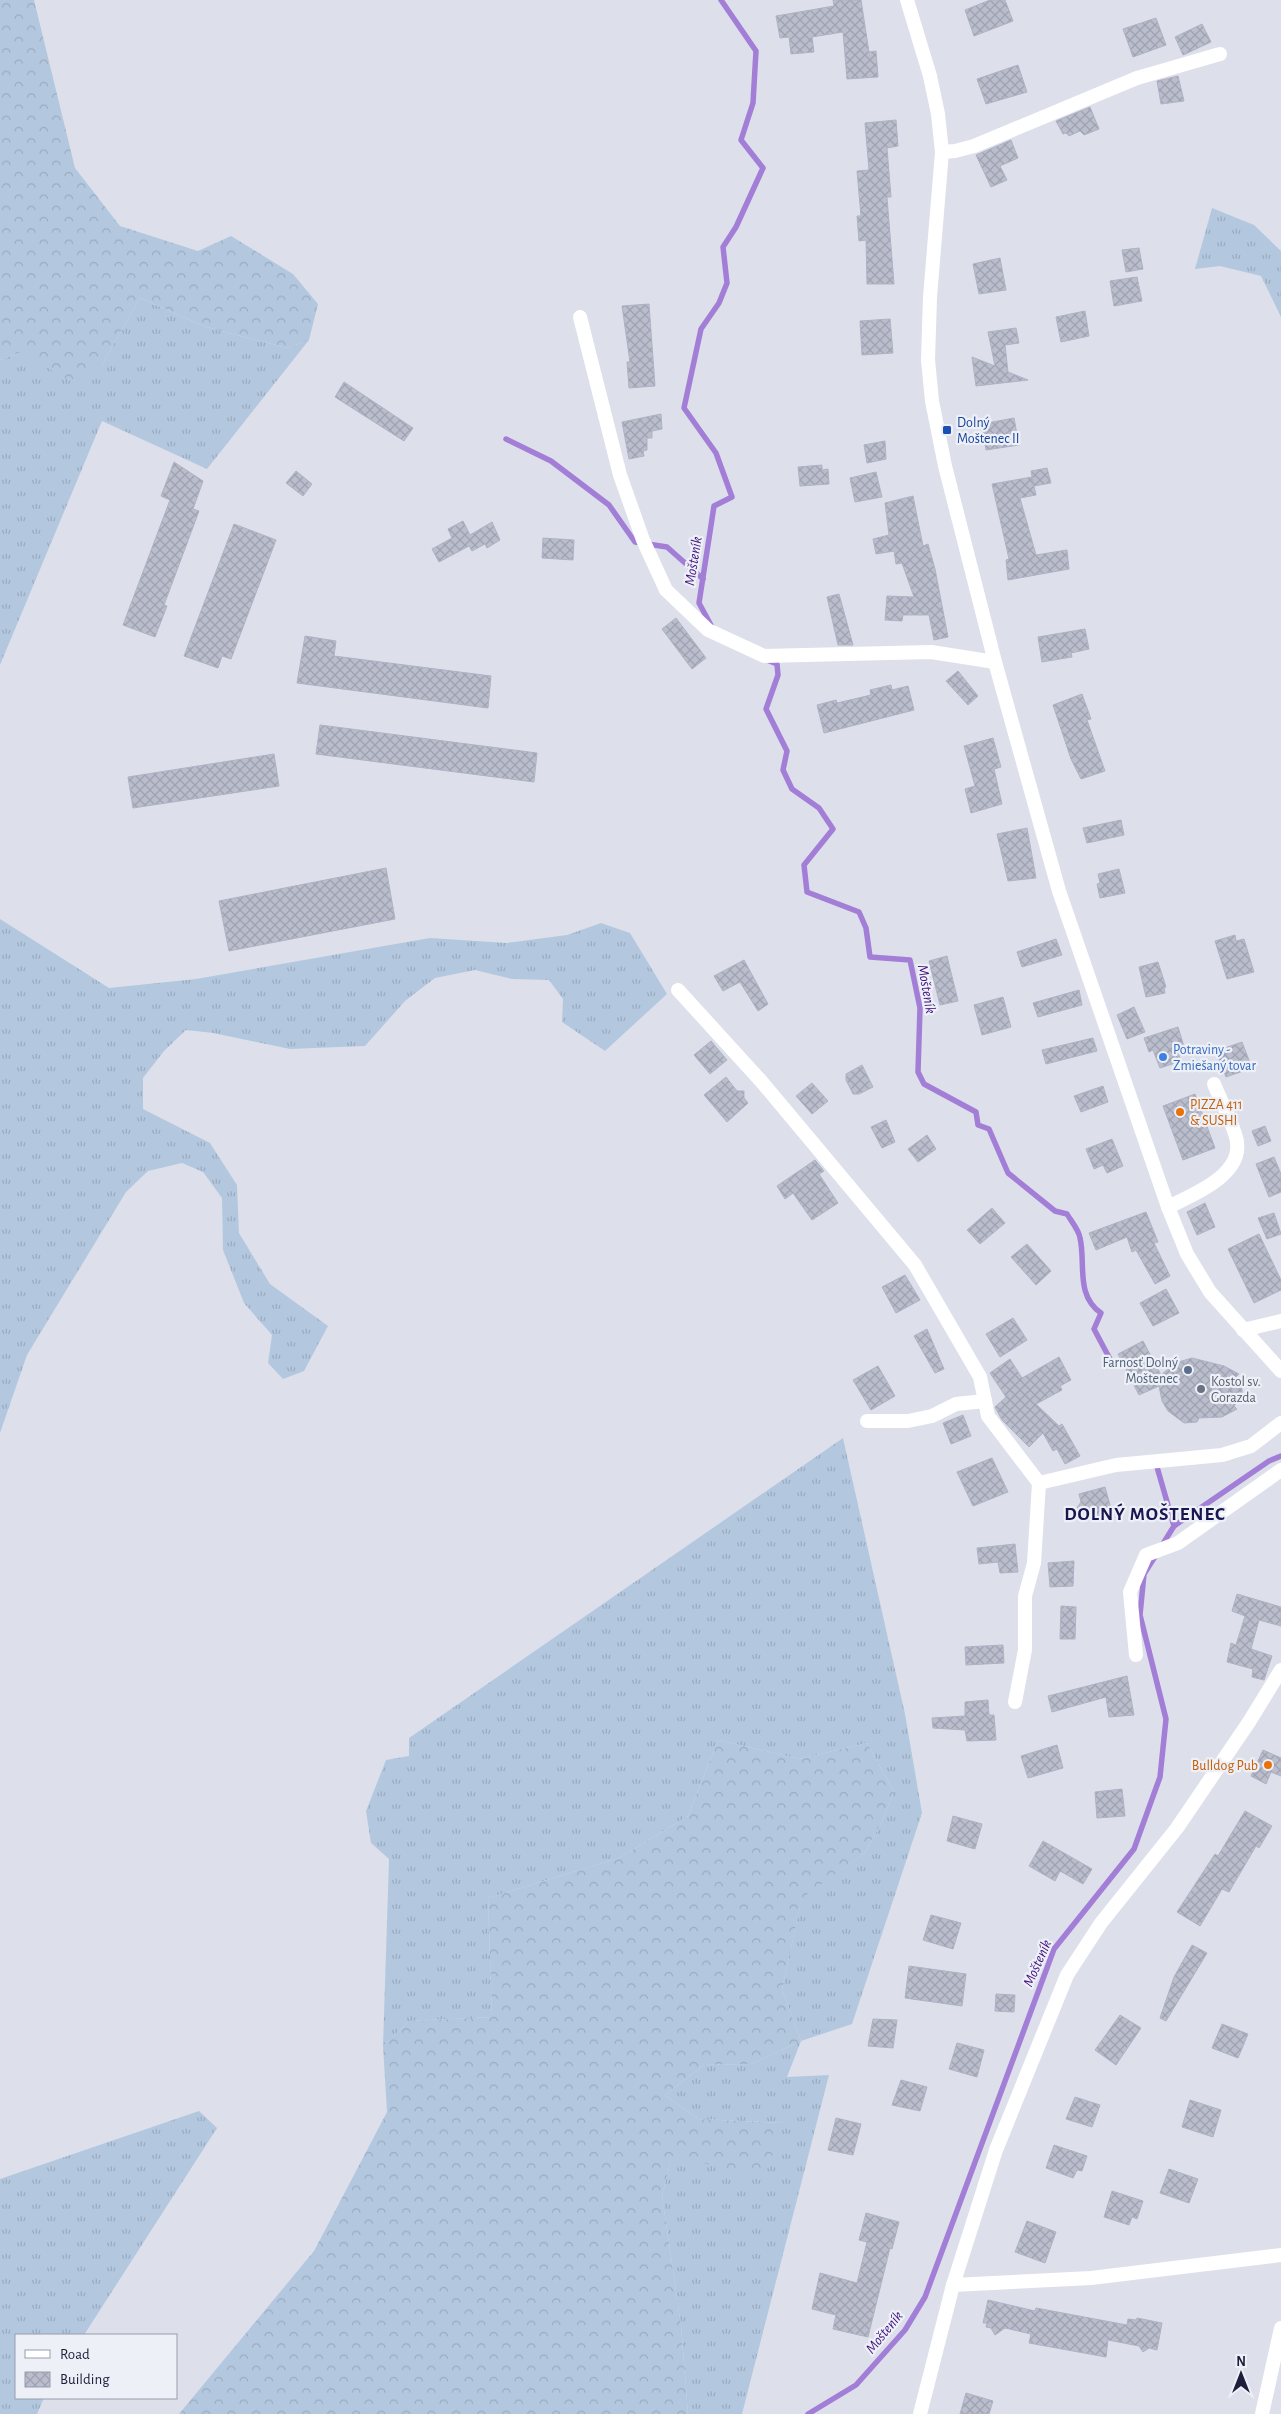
<svg xmlns="http://www.w3.org/2000/svg" width="1281" height="2414" viewBox="0 0 1281 2414" font-family="'Alegreya Sans',sans-serif">
<defs>
<pattern id="grass-tufts" width="24" height="20" patternUnits="userSpaceOnUse" patternTransform="scale(1.25)"><rect width="24" height="20" fill="#b3c8df"/><path d="M3 7l-1-3M5 7V3M7 7l1-3M15 17l-1-3M17 17v-4M19 17l1-3" fill="none" stroke="#9aabc0"/></pattern>
<pattern id="forest-crowns" width="20" height="18" patternUnits="userSpaceOnUse" patternTransform="scale(1.25)"><rect width="20" height="18" fill="#b3c8df"/><path d="M2 6a3 3 0 1 1 6 0M12 15a3 3 0 1 1 6 0" fill="none" stroke="#9aabc0"/></pattern>
<pattern id="building-cross-hatch" width="8" height="8" patternUnits="userSpaceOnUse" patternTransform="scale(1.25)"><rect width="8" height="8" fill="#b9bdcc"/><path d="M0 0l8 8M0 8l8-8" fill="none" stroke="#9fa2b0"/></pattern>
</defs>
<rect width="100%" height="100%" fill="#dde0eb"/>
<!-- grass -->
<g fill="url(#grass-tufts)">
<polygon points="1212,208 1254,225 1281,251 1281,317 1261,276 1220,266 1195,269"/>
<polygon points="140,298 206,327 287,348 309,340 207,469 102,421 0,665 0,360 21,352 102,365"/>
<polygon points="0,919 109,988 196,979 430,938 507,943 567,935 601,923 630,933 667,994 605,1051 562,1022 563,999 549,980 512,979 475,970 435,978 405,1001 365,1046 290,1049 213,1033 186,1030 164,1051 143,1078 143,1109 210,1143 237,1185 239,1233 270,1284 328,1326 304,1371 283,1379 268,1363 272,1335 244,1303 223,1250 222,1198 203,1172 182,1163 148,1171 126,1192 27,1355 0,1433"/>
<polygon points="843,1438 905,1714 922,1813 852,2024 801,2041 787,2077 829,2075 742,2414 688,2414 681,2325 662,2196 672,2155 764,2176 784,2123 698,2119 665,2095 704,2065 751,2064 801,2041 782,1989 802,1897 865,1853 882,1821 894,1792 867,1743 799,1759 718,1740 688,1816 619,1858 488,1898 492,2017 409,2021 383,2046 389,1859 371,1843 366,1811 386,1760 409,1756 409,1738"/>
<polygon points="199,2111 217,2128 84,2335 16,2335 16,2398 44,2398 37,2414 0,2414 0,2179"/>
</g>
<!-- forest -->
<g fill="url(#forest-crowns)">
<polygon points="0,0 34,0 75,168 120,226 198,251 231,236 293,274 318,304 309,340 287,348 206,327 140,298 102,365 70,381 21,352 0,360"/>
<polygon points="718,1740 799,1759 867,1743 894,1792 882,1821 865,1853 802,1898 782,1989 801,2041 751,2064 704,2065 665,2095 698,2119 785,2123 764,2177 672,2156 662,2196 681,2325 688,2414 179,2414 314,2251 387,2112 383,2046 409,2021 492,2017 488,1898 619,1858 688,1816"/>
</g>
<g fill="none" stroke-linecap="round" stroke-linejoin="round">
<!-- stream -->
<g stroke="#a37ed7" stroke-width="5.5">
<polyline points="506,439 551,461 609,505 635,542 667,547 703,579"/>
<polyline points="713,629 699,603 714,506 732,497 716,453 684,408 701,329 719,303 727,283 723,247 736,227 763,168 741,140 753,103 756,51 721,0"/>
<path d="M767,660L777,664L778,675L766,709L787,751L783,770L792,789L819,808L833,829L804,865L807,892L859,912L866,928L870,957L910,960L920,1008L918,1072L924,1084L976,1112L978,1125L989,1129L1008,1173L1055,1211L1067,1214C1071,1221 1079,1230 1080,1238C1086,1263 1075,1295 1101,1313L1094,1329L1111,1361"/>
<polyline points="1157,1467 1174,1526 1161,1547"/>
<polyline points="1174,1526 1269,1461 1281,1456"/>
<polyline points="808,2414 856,2385 905,2330 925,2297 1054,1949 1134,1849 1160,1777 1166,1719 1140,1615 1144,1574 1156,1555"/>
</g>
</g>
<!-- building -->
<g fill="url(#building-cross-hatch)" stroke="#afb2c5">
<polygon points="833,0 861,0 869,52 876,51 878,77 847,79 843,32 812,37 814,52 791,54 789,37 780,38 776,16 834,6"/>
<polygon points="990,0 1005,0 1013,21 974,36 965,10"/>
<polygon points="1156,18 1166,45 1133,57 1123,29"/>
<polygon points="1202,24 1211,42 1183,55 1175,37"/>
<polygon points="1018,65 1027,92 986,104 977,79"/>
<polygon points="1178,76 1184,101 1161,104 1157,81"/>
<polygon points="1090,107 1099,129 1084,135 1080,131 1069,136 1066,133 1063,134 1056,121"/>
<polygon points="896,120 898,146 887,148 891,197 887,197 894,284 867,284 866,240 859,241 857,216 861,216 857,171 869,170 865,123"/>
<polygon points="1011,140 1018,158 1000,166 1007,180 991,187 976,155"/>
<polygon points="1139,248 1143,269 1126,272 1122,250"/>
<polygon points="1000,258 1006,290 979,294 973,264"/>
<polygon points="1137,277 1142,301 1114,306 1110,281"/>
<polygon points="649,304 655,386 629,388 627,362 630,362 622,306"/>
<polygon points="1085,311 1089,336 1061,342 1056,317"/>
<polygon points="890,319 893,353 862,355 860,321"/>
<polygon points="1016,328 1019,343 1005,345 1008,372 1028,380 976,386 972,357 995,366 988,332"/>
<polygon points="344,382 413,428 404,441 335,397"/>
<polygon points="661,414 662,429 652,431 652,438 647,438 647,450 643,451 644,456 629,459 622,422"/>
<polygon points="1014,418 1019,445 986,450 982,424"/>
<polygon points="885,441 886,459 867,463 864,445"/>
<polygon points="174,462 203,481 193,509 199,511 164,605 167,606 155,637 123,625 170,500 161,496"/>
<polygon points="822,465 822,470 828,469 829,484 800,486 798,467"/>
<polygon points="1047,468 1051,483 1034,486 1036,495 1020,498 1036,555 1067,550 1069,569 1008,580 1006,560 1009,559 992,484 1032,477 1033,482 1031,471"/>
<polygon points="296,471 312,484 303,496 286,483"/>
<polygon points="876,472 882,497 855,502 850,478"/>
<polygon points="913,496 923,546 928,544 935,569 948,637 934,640 929,615 903,615 902,621 885,620 887,596 914,597 902,563 896,564 894,551 876,554 873,539 889,535 885,503"/>
<polygon points="463,521 470,535 492,522 500,540 487,548 485,544 472,551 469,546 439,562 432,549 452,538 448,529"/>
<polygon points="234,524 276,540 231,659 222,656 218,668 184,656"/>
<polygon points="543,538 574,540 573,560 542,558"/>
<polygon points="839,594 853,645 838,645 827,597"/>
<polygon points="676,618 706,658 692,669 662,629"/>
<polygon points="1085,629 1089,649 1071,653 1072,657 1042,662 1038,637"/>
<polygon points="305,636 336,641 334,656 491,676 488,708 297,683"/>
<polygon points="958,671 978,696 968,705 946,681"/>
<polygon points="891,685 892,690 908,686 914,710 824,733 817,705 836,700 837,703 871,695 870,690"/>
<polygon points="1082,694 1091,719 1087,720 1105,771 1081,779 1071,759 1053,705"/>
<polygon points="320,725 537,753 534,782 316,754"/>
<polygon points="993,738 1001,767 994,769 1002,804 971,813 965,789 975,786 964,746"/>
<polygon points="274,754 279,786 133,808 128,777"/>
<polygon points="1121,820 1124,835 1087,843 1083,828"/>
<polygon points="1027,828 1036,878 1008,881 997,834"/>
<polygon points="386,868 395,919 229,951 219,901"/>
<polygon points="1119,869 1125,893 1100,898 1097,884 1100,883 1098,874"/>
<polygon points="1235,935 1236,941 1244,939 1254,972 1227,979 1215,941"/>
<polygon points="1056,939 1062,955 1022,967 1017,952"/>
<polygon points="947,956 958,1001 940,1005 929,961"/>
<polygon points="744,960 768,1004 758,1011 740,982 723,991 714,976"/>
<polygon points="1158,962 1166,987 1164,988 1165,993 1146,997 1139,967"/>
<polygon points="1079,990 1082,1005 1038,1017 1033,1003"/>
<polygon points="1003,997 1011,1027 982,1035 974,1005"/>
<polygon points="1134,1007 1145,1032 1127,1039 1117,1015"/>
<polygon points="1178,1027 1186,1053 1179,1055 1181,1061 1160,1068 1153,1050 1149,1052 1144,1038"/>
<polygon points="1093,1038 1097,1051 1046,1064 1042,1050"/>
<polygon points="711,1041 727,1060 710,1074 694,1055"/>
<polygon points="1242,1042 1252,1068 1226,1077 1216,1051"/>
<polygon points="862,1065 873,1087 859,1094 853,1094 846,1080 846,1074"/>
<polygon points="726,1077 737,1091 744,1091 744,1098 748,1103 727,1122 704,1095"/>
<polygon points="812,1083 828,1101 812,1114 796,1096"/>
<polygon points="1103,1086 1108,1102 1081,1112 1074,1096"/>
<polygon points="1195,1094 1215,1148 1183,1160 1163,1106"/>
<polygon points="886,1120 895,1142 882,1148 871,1127"/>
<polygon points="1265,1126 1271,1141 1258,1146 1252,1131"/>
<polygon points="927,1135 936,1149 918,1162 908,1149"/>
<polygon points="1112,1139 1123,1166 1107,1173 1103,1165 1094,1169 1086,1149"/>
<polygon points="1274,1157 1281,1174 1281,1192 1269,1197 1256,1164"/>
<polygon points="815,1160 824,1171 819,1174 838,1203 812,1220 793,1193 785,1199 777,1186"/>
<polygon points="1205,1203 1215,1227 1197,1235 1187,1212"/>
<polygon points="992,1208 1005,1223 980,1244 967,1230"/>
<polygon points="1146,1212 1158,1242 1154,1243 1170,1276 1155,1284 1136,1250 1132,1252 1127,1237 1096,1250 1089,1233"/>
<polygon points="1274,1213 1281,1234 1267,1239 1258,1218"/>
<polygon points="1259,1234 1281,1280 1281,1290 1254,1303 1228,1249"/>
<polygon points="1027,1244 1051,1271 1036,1285 1011,1257"/>
<polygon points="905,1275 920,1300 896,1313 882,1287"/>
<polygon points="1166,1289 1179,1313 1153,1326 1140,1303"/>
<polygon points="1013,1318 1027,1340 1000,1357 986,1334"/>
<polygon points="927,1329 944,1369 935,1373 914,1336"/>
<polygon points="1143,1341 1161,1375 1175,1363 1192,1358 1224,1366 1239,1374 1235,1378 1242,1387 1242,1398 1234,1406 1237,1409 1222,1417 1199,1418 1197,1422 1184,1423 1168,1411 1162,1401 1159,1386 1139,1395 1118,1354"/>
<polygon points="1059,1357 1071,1380 1060,1386 1062,1390 1036,1404 1059,1426 1062,1424 1080,1456 1065,1464 1057,1449 1053,1451 1043,1433 1029,1447 1002,1420 995,1407 1006,1397 990,1373 1010,1359 1022,1378"/>
<polygon points="878,1366 895,1396 871,1410 853,1380"/>
<polygon points="963,1415 971,1436 951,1444 943,1423"/>
<polygon points="992,1458 1008,1492 973,1506 957,1472"/>
<polygon points="1105,1487 1112,1512 1093,1517 1077,1508 1081,1502 1079,1494"/>
<polygon points="1015,1544 1018,1572 1000,1573 998,1562 979,1564 977,1548"/>
<polygon points="1074,1561 1073,1586 1050,1587 1048,1563"/>
<polygon points="1237,1594 1281,1607 1281,1626 1259,1620 1251,1649 1272,1656 1264,1680 1252,1677 1253,1669 1227,1662 1231,1643 1236,1645 1245,1616 1232,1611"/>
<polygon points="1061,1606 1076,1607 1075,1639 1060,1639"/>
<polygon points="1003,1645 1004,1663 966,1665 965,1647"/>
<polygon points="1127,1676 1134,1715 1109,1717 1106,1697 1052,1712 1048,1696"/>
<polygon points="988,1700 989,1715 994,1715 996,1740 967,1741 965,1730 933,1728 932,1718 965,1716 965,1702"/>
<polygon points="1057,1745 1063,1768 1028,1778 1021,1756"/>
<polygon points="1263,1750 1281,1758 1281,1776 1271,1772 1266,1784 1251,1776"/>
<polygon points="1122,1789 1125,1816 1097,1818 1095,1792"/>
<polygon points="1245,1811 1272,1826 1259,1848 1256,1846 1229,1892 1222,1889 1200,1926 1177,1912 1215,1854 1218,1856"/>
<polygon points="953,1816 982,1824 975,1849 947,1841"/>
<polygon points="1043,1841 1092,1869 1083,1884 1060,1871 1055,1881 1029,1866"/>
<polygon points="931,1915 961,1923 953,1949 923,1940"/>
<polygon points="1192,1945 1207,1953 1166,2021 1160,2018 1174,1977"/>
<polygon points="909,1966 966,1974 962,2006 905,1998"/>
<polygon points="996,1994 1015,1995 1014,2012 995,2011"/>
<polygon points="1120,2015 1141,2028 1116,2065 1095,2050"/>
<polygon points="873,2019 897,2020 893,2048 868,2046"/>
<polygon points="1222,2024 1248,2034 1238,2058 1212,2048"/>
<polygon points="957,2043 984,2050 977,2077 949,2069"/>
<polygon points="901,2080 927,2087 920,2111 892,2105"/>
<polygon points="1075,2097 1100,2105 1092,2127 1066,2119"/>
<polygon points="1190,2100 1221,2110 1213,2137 1182,2127"/>
<polygon points="836,2118 861,2124 853,2155 828,2150"/>
<polygon points="1054,2145 1087,2156 1082,2171 1077,2170 1073,2178 1046,2168"/>
<polygon points="1169,2169 1198,2179 1189,2203 1160,2193"/>
<polygon points="1112,2191 1143,2201 1137,2219 1132,2217 1129,2225 1104,2217"/>
<polygon points="866,2213 899,2222 892,2249 890,2248 868,2337 833,2329 836,2315 812,2309 820,2273 857,2283 867,2242 859,2240"/>
<polygon points="1027,2221 1056,2232 1045,2263 1015,2252"/>
<polygon points="988,2300 1035,2311 1036,2308 1127,2325 1128,2319 1136,2320 1137,2318 1162,2323 1157,2350 1149,2348 1143,2352 1139,2346 1108,2340 1106,2357 1029,2343 1031,2334 1005,2328 995,2335 991,2328 986,2327 987,2323 983,2323"/>
<polygon points="966,2393 993,2401 989,2414 960,2414"/>
</g>
<g fill="none" stroke-linecap="round" stroke-linejoin="round">
<!-- minor -->
<g stroke="#fff" stroke-width="14">
<polyline points="942,152 955,151 974,146 1137,78 1220,54"/>
<polyline points="580,317 620,475 643,540 666,590 708,630 764,656 931,652 995,662"/>
<polyline points="678,990 761,1081 915,1265 980,1377 988,1416 1039,1483 1034,1563 1025,1596 1025,1650 1015,1702"/>
<path d="M1168,1207C1192,1195 1242,1176 1237,1142C1236,1130 1219,1097 1214,1084"/>
<polyline points="1243,1330 1281,1321"/>
<polyline points="867,1421 908,1421 932,1416 956,1404 985,1401"/>
<polyline points="1039,1483 1116,1465 1222,1455 1251,1446 1281,1423"/>
<polyline points="1136,1655 1130,1592 1146,1555 1178,1543 1281,1470"/>
<polyline points="953,2285 1091,2278 1281,2255"/>
<polyline points="1262,2414 1281,2328"/>
</g>
<!-- tertiary -->
<g stroke="#fff" stroke-width="14">
<polyline points="907,0 930,76 938,114 942,152 930,297 928,360 932,401 945,466 995,662 1059,891 1168,1207 1187,1254 1210,1292 1281,1371"/>
<polyline points="920,2414 953,2285 996,2150 1067,1975 1101,1923 1177,1828 1249,1722 1281,1670"/>
</g>
</g>
<!-- markers -->
<rect fill="#1a4fb4" stroke="#eef0f7" stroke-width="2" x="942" y="425" width="10" height="10" rx="2.5"/>
<circle fill="#3f7fe0" stroke="#eef0f7" stroke-width="2" cx="1163" cy="1057" r="5"/>
<g fill="#e8710a" stroke="#eef0f7" stroke-width="2">
<circle cx="1180" cy="1112" r="5"/>
<circle cx="1268" cy="1765" r="5"/>
</g>
<circle fill="#5c6f8a" stroke="#eef0f7" stroke-width="2" cx="1188" cy="1370" r="5"/>
<circle fill="#6b7280" stroke="#eef0f7" stroke-width="2" cx="1201" cy="1389" r="5"/>
<g text-anchor="middle" stroke-width="4.5" stroke-linejoin="round" paint-order="stroke">
<!-- transit labels -->
<g font-size="14" fill="#164399" stroke="#eef0f7" text-anchor="start">
<text x="957" y="427">Dolný<tspan x="957" dy="16">Moštenec II</tspan></text>
</g>
<!-- shop labels -->
<g font-size="14" fill="#366cbe" stroke="#eef0f7" text-anchor="start">
<text x="1173" y="1054">Potraviny -<tspan x="1173" dy="16">Zmiešaný tovar</tspan></text>
</g>
<!-- food labels -->
<g font-size="14" fill="#c56008" stroke="#eef0f7" text-anchor="start">
<text x="1190" y="1109">PIZZA 411<tspan x="1190" dy="16">&amp; SUSHI</tspan></text>
<text x="1258" y="1770" text-anchor="end">Bulldog Pub</text>
</g>
<!-- service labels -->
<g font-size="14" fill="#4e5e75" stroke="#eef0f7" text-anchor="end">
<text x="1178" y="1367">Farnosť Dolný<tspan x="1178" dy="16">Moštenec</tspan></text>
</g>
<!-- worship labels -->
<g font-size="14" fill="#5b616d" stroke="#eef0f7" text-anchor="start">
<text x="1211" y="1386">Kostol sv.<tspan x="1211" dy="16">Gorazda</tspan></text>
</g>
<!-- water labels -->
<g font-size="15" font-style="italic" fill="#40117e" stroke="#eef0f7">
<text transform="translate(693 561) rotate(-81)" y="5">Mošteník</text>
<text transform="translate(927 989) rotate(80)" y="5">Mošteník</text>
<text transform="translate(1037 1963) rotate(-66)" y="5">Mošteník</text>
<text transform="translate(884 2332) rotate(-51)" y="5">Mošteník</text>
</g>
<!-- district labels -->
<g font-size="19" font-weight="bold" letter-spacing="1" fill="#181750" stroke="#eef0f7">
<text x="1145" y="1520">DOLNÝ MOŠTENEC</text>
</g>
</g>
<!-- legend -->
<rect x="15" y="2334" width="162" height="65" fill="#eef0f7" stroke="#9a9cac"/>
<rect x="25" y="2350" width="25" height="8" fill="#ffffff" stroke="#9a9cac"/>
<text x="60" y="2359" font-size="15" fill="#1d1d3c">Road</text>
<rect x="25" y="2372" width="25" height="15" fill="url(#building-cross-hatch)" stroke="#9a9cac"/>
<text x="60" y="2384" font-size="15" fill="#1d1d3c">Building</text>
<!-- north arrow -->
<g transform="translate(1241 2374)" stroke="#eef0f7" stroke-width="4" paint-order="stroke">
<path d="M0-4L9 19L0 12L-9 19Z" fill="#1d1d3c"/>
<text y="-8" font-size="14" font-weight="bold" text-anchor="middle" fill="#1d1d3c">N</text>
</g>
</svg>
